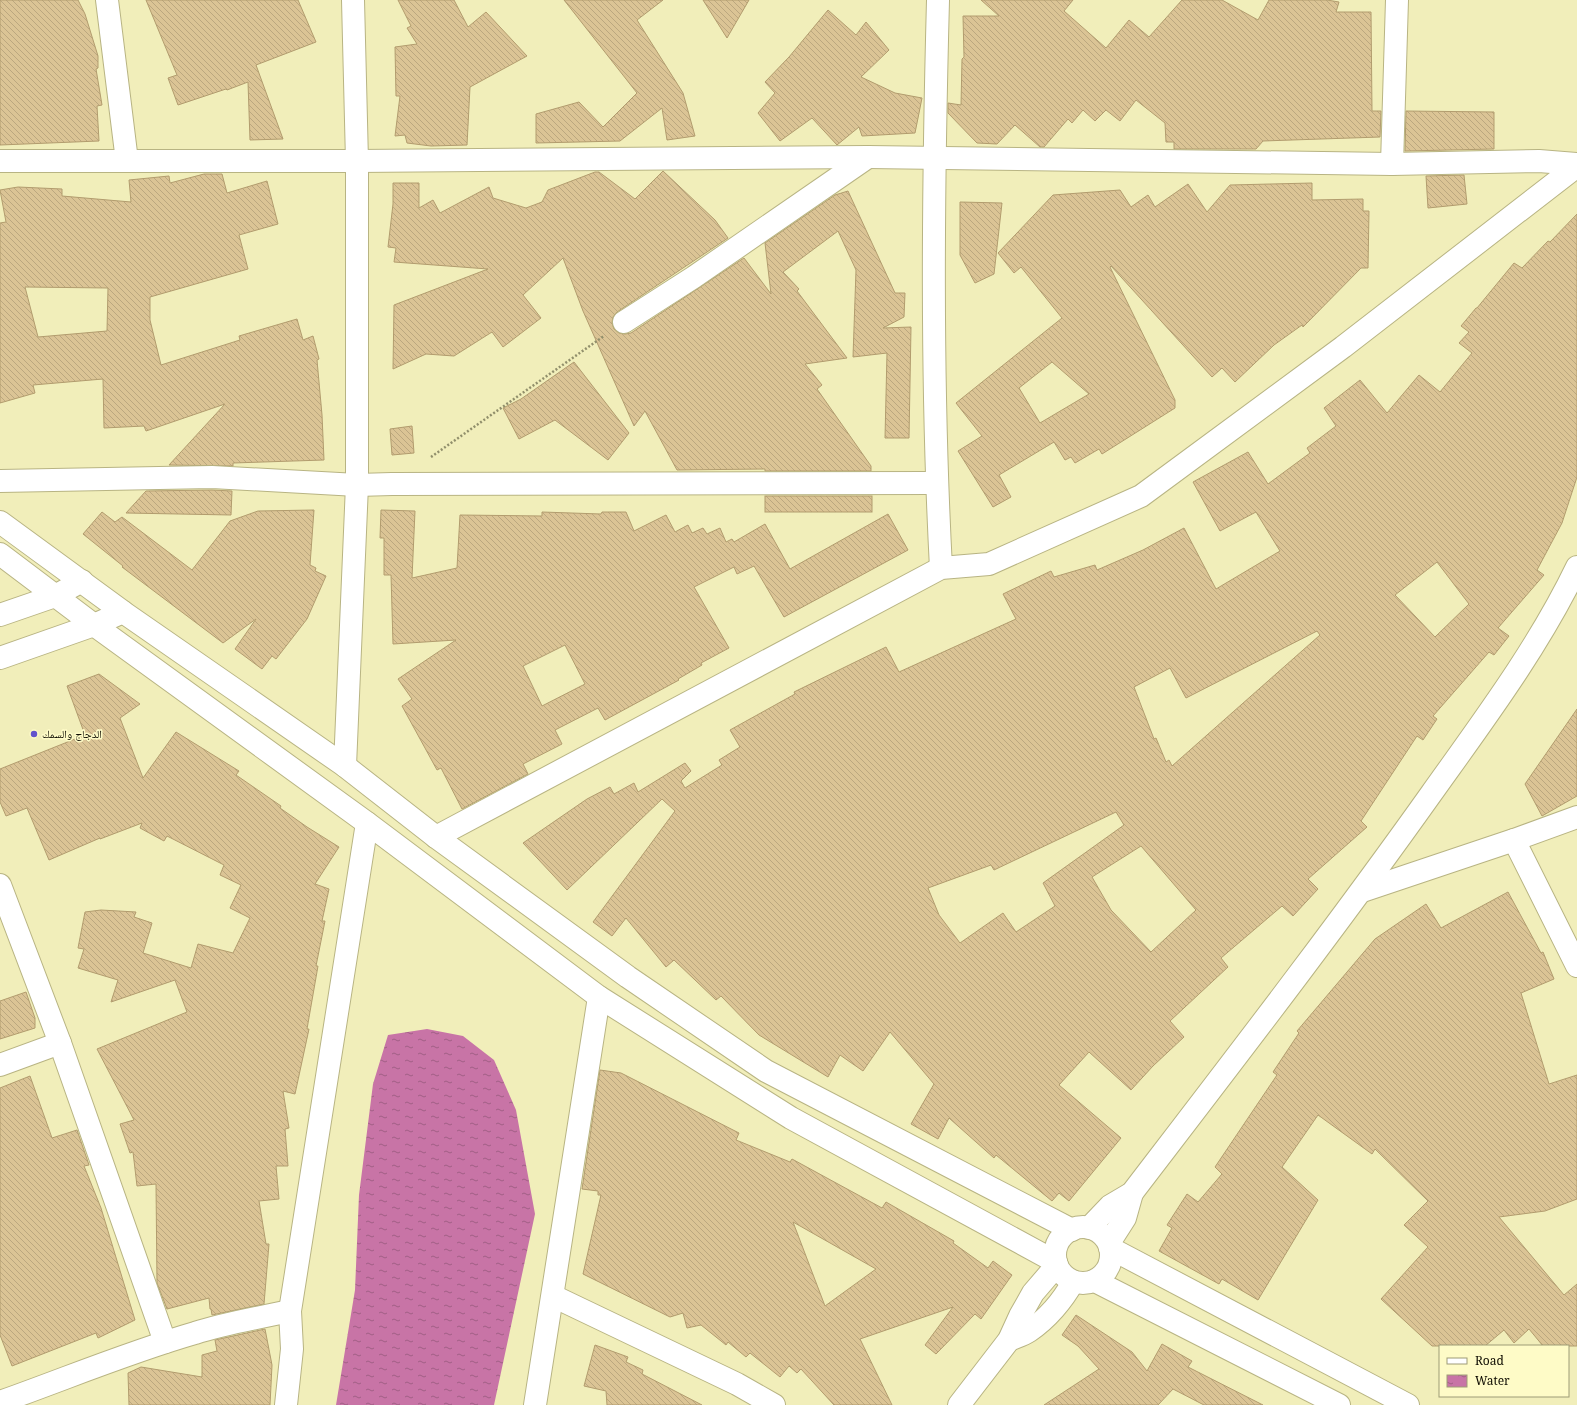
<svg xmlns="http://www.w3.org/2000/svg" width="1577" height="1405" viewBox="0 0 1577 1405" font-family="'Noto Serif','Noto Naskh Arabic',serif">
<defs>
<pattern id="water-ripples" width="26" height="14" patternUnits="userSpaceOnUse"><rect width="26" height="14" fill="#c874a6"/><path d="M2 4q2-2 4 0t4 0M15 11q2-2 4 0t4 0" fill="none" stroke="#a15e85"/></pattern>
<pattern id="building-back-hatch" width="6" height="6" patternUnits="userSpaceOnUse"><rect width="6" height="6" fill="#dbc495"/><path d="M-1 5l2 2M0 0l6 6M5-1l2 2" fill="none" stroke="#bba77f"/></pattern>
</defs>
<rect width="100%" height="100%" fill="#f1eeba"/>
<!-- water -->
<polygon fill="url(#water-ripples)" points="427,1029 463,1036 494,1060 516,1110 535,1214 494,1405 336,1405 355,1290 359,1195 373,1084 388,1035"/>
<!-- building -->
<g fill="url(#building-back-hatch)" stroke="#b29c6e" fill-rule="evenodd">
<polygon points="0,0 78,0 85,14 98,56 98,68 96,69 102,105 97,106 99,141 0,145"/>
<polygon points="146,0 298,0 316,42 256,65 283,139 250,140 248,82 227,90 226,89 178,105 168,78 177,75"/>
<polygon points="398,0 454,0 468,27 486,12 527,56 470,87 467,145 431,146 407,143 405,135 395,136 400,96 396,96 395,47 417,44 407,28 411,26"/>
<polygon points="564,0 663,0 637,20 683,93 695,136 667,140 662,108 620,141 536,143 536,114 579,102 603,127 637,93"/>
<polygon points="703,0 749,0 727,38"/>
<polygon points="981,0 1073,0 1064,11 1106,48 1129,20 1149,37 1182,0 1222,0 1258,20 1269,0 1327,0 1339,2 1336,12 1371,12 1372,111 1381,111 1380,137 1263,141 1256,149 1174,149 1174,142 1166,142 1165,123 1136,100 1120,121 1106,110 1095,121 1083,110 1072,123 1068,119 1044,147 1040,147 1015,125 997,144 977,143 948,113 948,103 961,105 962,59 964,57 963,16 999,16"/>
<polygon points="828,10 856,35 866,22 889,50 861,77 895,93 922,98 915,133 862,136 859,127 837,145 812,118 780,141 758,113 775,93 765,82 789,57"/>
<polygon points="1406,111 1494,112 1494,149 1405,151"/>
<polygon points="663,171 715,220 728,238 617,312 613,317 612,323 614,329 619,333 625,334 631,333 744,258 771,294 765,243 835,195 848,191 895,293 905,293 904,317 883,328 911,327 909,438 885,438 887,353 853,357 856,270 838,231 783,272 799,289 797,291 847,358 805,364 822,385 817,389 871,466 871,471 765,471 765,469 677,470 645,411 634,426 583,311 563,258 523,295 541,318 503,347 492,332 454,356 426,354 393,369 394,305 488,269 394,262 396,248 388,247 393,204 393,183 419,183 419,208 433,200 440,213 489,187 493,198 526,208 542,202 548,190 595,172 599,172 635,199"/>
<path d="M204,174H222L227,193L267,181L278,224L239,235L248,269L150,297V320L161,365L240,340L239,336L297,319L303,340L313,336L319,359L317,360L322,415L324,460L233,463V466L169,465L225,404L146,431L144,426L104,428L103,379L33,385L35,393L0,403V223L6,222L0,190L18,187L62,189V196L131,202L129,180L169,176L170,183ZM25,287L108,288L107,331L38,337Z"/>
<polygon points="1464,175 1467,204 1428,208 1426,176"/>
<path d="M1312,183V200L1363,199V211H1369L1368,268H1361L1303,327L1302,325L1274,345L1235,382L1222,368L1212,377L1111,266L1110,267L1175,400V408L1102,454L1099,449L1075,463L1071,457L1065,460L1054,442L999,475L1011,497L993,507L958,451L982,436L956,403L1062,318L1021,267L1014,273L998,253L1053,195L1120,190L1131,207L1148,195L1155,207L1188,184L1207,212L1230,185ZM1052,362L1089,394L1040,423L1019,388Z"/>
<polygon points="960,202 1002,203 994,274 975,283 960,255"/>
<path d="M1577,214V477L1562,523L1537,570L1544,575L1498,628L1509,636L1494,655L1489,652L1433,716L1437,719L1423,740L1417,736L1361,821L1367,827L1308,879L1318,889L1293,916L1282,906L1221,958L1228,967L1170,1021L1184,1037L1153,1066L1131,1090L1089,1052L1059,1085L1121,1138L1069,1201L1059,1193L1052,1201L996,1155L994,1158L949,1118L938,1139L911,1124L934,1084L890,1032L863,1071L840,1055L828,1077L759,1035L721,996L716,1000L674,960L666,967L626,918L612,936L593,922L675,811L662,799L567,890L523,843L587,799L610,787L614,794L634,783L638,792L685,763L691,771L681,781L685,788L722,765L719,760L740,747L730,730L795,694L794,692L886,647L899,672L1016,619L1003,594L1051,571L1054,577L1095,565L1097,570L1143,550L1184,528L1216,589L1280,551L1256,512L1220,531L1193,482L1248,452L1268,484L1310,453L1307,448L1336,426L1324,408L1360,380L1387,413L1419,375L1440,392L1472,353L1459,343L1469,332L1461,326L1476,308H1477L1514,263L1522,268L1548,241L1550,242ZM1437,562L1469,604L1435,637L1395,595ZM1317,631L1320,635L1172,766L1169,760L1166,762L1156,738L1154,739L1134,687L1170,668L1186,698ZM1116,812L1124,825L1043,883L1055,906L1016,932L1003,913L960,943L939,915L928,888L991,865L994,870ZM1141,846L1196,910L1151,952L1111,910L1092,877Z"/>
<polygon points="574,362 629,433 608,460 555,420 519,439 503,408 521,399"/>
<polygon points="412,426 414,453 392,455 390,429"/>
<polygon points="212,490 232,491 231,515 126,513 146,491"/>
<rect x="765" y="496" width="107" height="16"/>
<polygon points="314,510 310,565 316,568 315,571 326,576 307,619 276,659 272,656 262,669 235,649 256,619 223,643 122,567 123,566 83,534 102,512 115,522 122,517 192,570 230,521 258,511"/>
<path d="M381,510L415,511L412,578L457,568L460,515L542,516V512L601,514L602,512H626L634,531L666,515L675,532L688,525L692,533L703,528L707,534L720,528L726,542L732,539L734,542L765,524L790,569L888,514L908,550L784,617L754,566L737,574L734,567L694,587L729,648L701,663L702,665L678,679L679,680L605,720L598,708L555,730L562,744L523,764L528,774L462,809L441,768L437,770L402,706L412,699L398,679L456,640L393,644L391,575H384V538H380ZM565,645L585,684L542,706L523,666Z"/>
<polygon points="99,674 140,704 120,718 143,778 176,732 239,771 236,775 281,806 280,808 307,827 339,847 315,884 329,889 322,921 325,921 316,966 318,966 307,1029 309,1029 295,1094 283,1091 289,1128 285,1129 288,1166 276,1166 279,1199 259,1201 266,1244 269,1244 264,1304 212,1315 211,1309 210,1309 209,1298 167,1309 157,1283 156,1184 137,1186 133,1152 130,1153 120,1124 134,1120 97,1049 187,1012 175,980 111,1002 118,980 78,968 84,949 78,948 85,912 101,910 136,912 134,917 152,923 143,953 191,968 198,944 233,953 250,918 230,908 241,885 220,875 224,865 167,836 164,841 140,828 142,823 100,839 100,838 49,860 27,808 6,816 0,802 0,769 85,735 67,686"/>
<polygon points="1577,709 1577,796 1542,816 1525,784"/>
<polygon points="1508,892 1541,953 1543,952 1554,979 1521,993 1549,1084 1577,1075 1577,1199 1545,1211 1499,1217 1564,1295 1577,1284 1577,1346 1543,1346 1529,1329 1514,1343 1504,1330 1485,1346 1432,1346 1381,1299 1428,1247 1404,1225 1428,1201 1375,1149 1372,1154 1318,1115 1282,1167 1318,1200 1258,1300 1222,1279 1219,1284 1159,1251 1172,1228 1167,1225 1187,1194 1198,1202 1222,1174 1215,1167 1277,1075 1273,1072 1299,1033 1297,1031 1375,939 1426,904 1441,928"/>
<polygon points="26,992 35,1018 35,1028 0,1039 0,1001"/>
<path d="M600,1070L621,1073L739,1133L736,1140L790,1162L792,1159L882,1208L886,1202L954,1241L953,1243L988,1268L993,1261L1012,1275L981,1319L975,1314L936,1354L925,1345L953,1307L860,1339L892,1405H834L801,1369L797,1373L789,1366L780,1377L750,1353L746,1357L728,1342L726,1345L701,1325L687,1328L683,1313L670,1317L583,1274L601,1195H598V1191L582,1189ZM793,1222L876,1269L825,1306Z"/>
<polygon points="30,1076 52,1138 77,1130 89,1165 84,1166 101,1208 135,1320 98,1338 96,1333 12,1366 0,1335 0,1088"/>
<polygon points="1076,1315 1132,1352 1147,1371 1162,1344 1192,1361 1188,1367 1263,1405 1204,1405 1173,1389 1158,1405 1044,1405 1099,1369 1078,1346 1062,1335"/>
<polygon points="265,1329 272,1365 270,1405 129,1405 128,1373 141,1367 202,1377 202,1355 217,1351 215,1340"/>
<polygon points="595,1345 628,1357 626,1362 643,1370 642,1374 702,1405 607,1405 606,1391 584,1386"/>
</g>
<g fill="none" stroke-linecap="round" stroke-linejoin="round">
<!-- minor casing -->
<g stroke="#b8b483" stroke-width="24">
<g id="minor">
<polyline points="107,0 127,161"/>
<path d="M938,0C933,189 931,380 941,568"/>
<polyline points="0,161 357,161 868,157 1392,164 1539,161 1577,164"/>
<polyline points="1392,164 1397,0"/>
<polyline points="624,322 694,277 868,157"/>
<polyline points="0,481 212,477 357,485 392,484 937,483"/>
<polyline points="345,766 357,485 357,161 353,0"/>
<polyline points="436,837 941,568 989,564 1141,496 1343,347 1577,166"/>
<polyline points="1514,840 1577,966"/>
<polyline points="0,885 60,1043 165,1342"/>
<polyline points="1362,891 1514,840 1577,817"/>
<polyline points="0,1065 60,1043"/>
<polyline points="553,1296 737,1384 774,1405"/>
<path d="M0,1402C65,1379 129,1352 195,1333C226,1323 258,1318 290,1311"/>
<polyline points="286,1405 292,1349 290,1311 367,823"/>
<polyline points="535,1405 599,997"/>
</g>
</g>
<!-- tertiary casing -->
<g stroke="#b8b483" stroke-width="24">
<g id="tertiary">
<polyline points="0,615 55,596 82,581"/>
<polyline points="0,658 94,625 123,612"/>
<path d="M1089,1228L1110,1206L1132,1193C1233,1061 1335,929 1431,794C1483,721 1538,648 1577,567"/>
<polyline points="1109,1243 1125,1218 1132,1193"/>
<path d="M1009,1340C1016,1337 1023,1335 1029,1331C1047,1319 1063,1300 1073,1282"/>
<polyline points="959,1405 1009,1340 1020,1316 1033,1293 1057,1265"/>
</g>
</g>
<!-- secondary casing -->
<g stroke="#b8b483" stroke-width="24">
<g id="secondary">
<polyline points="0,522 123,612 345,766 436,837 628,977 766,1071 1072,1230"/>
<polyline points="0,554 94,625 367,823 599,997 791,1118 1056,1262"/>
<circle cx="1083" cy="1255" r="28"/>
<polyline points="1110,1248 1408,1405"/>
<polyline points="1095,1281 1339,1405"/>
</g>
</g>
<!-- path -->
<polyline stroke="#918f6b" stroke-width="2.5" stroke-dasharray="2 2" stroke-linecap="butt" points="431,457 604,336"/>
<!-- minor -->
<use href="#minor" stroke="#fff" stroke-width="22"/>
<!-- tertiary -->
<use href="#tertiary" stroke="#fff" stroke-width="22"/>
<!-- secondary -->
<use href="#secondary" stroke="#fff" stroke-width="22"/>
</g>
<!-- markers -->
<circle fill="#6353cc" stroke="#fefbc7" stroke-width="1.5" cx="34" cy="734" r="4"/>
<g text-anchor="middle" stroke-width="3" stroke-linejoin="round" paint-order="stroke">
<!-- poi labels -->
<g font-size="11" fill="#0e0c00" stroke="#fefbc7" text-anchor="start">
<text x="42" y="738">الدجاج والسمك</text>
</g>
</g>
<!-- legend -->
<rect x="1439" y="1345" width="130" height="52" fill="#fefbc7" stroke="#9e9b77"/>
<rect x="1447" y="1358" width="20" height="6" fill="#ffffff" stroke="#9e9b77"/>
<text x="1475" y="1365" font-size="12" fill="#0e0c00">Road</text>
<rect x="1447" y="1375" width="20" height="12" fill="url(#water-ripples)" stroke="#9e9b77"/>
<text x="1475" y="1385" font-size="12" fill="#0e0c00">Water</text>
</svg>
